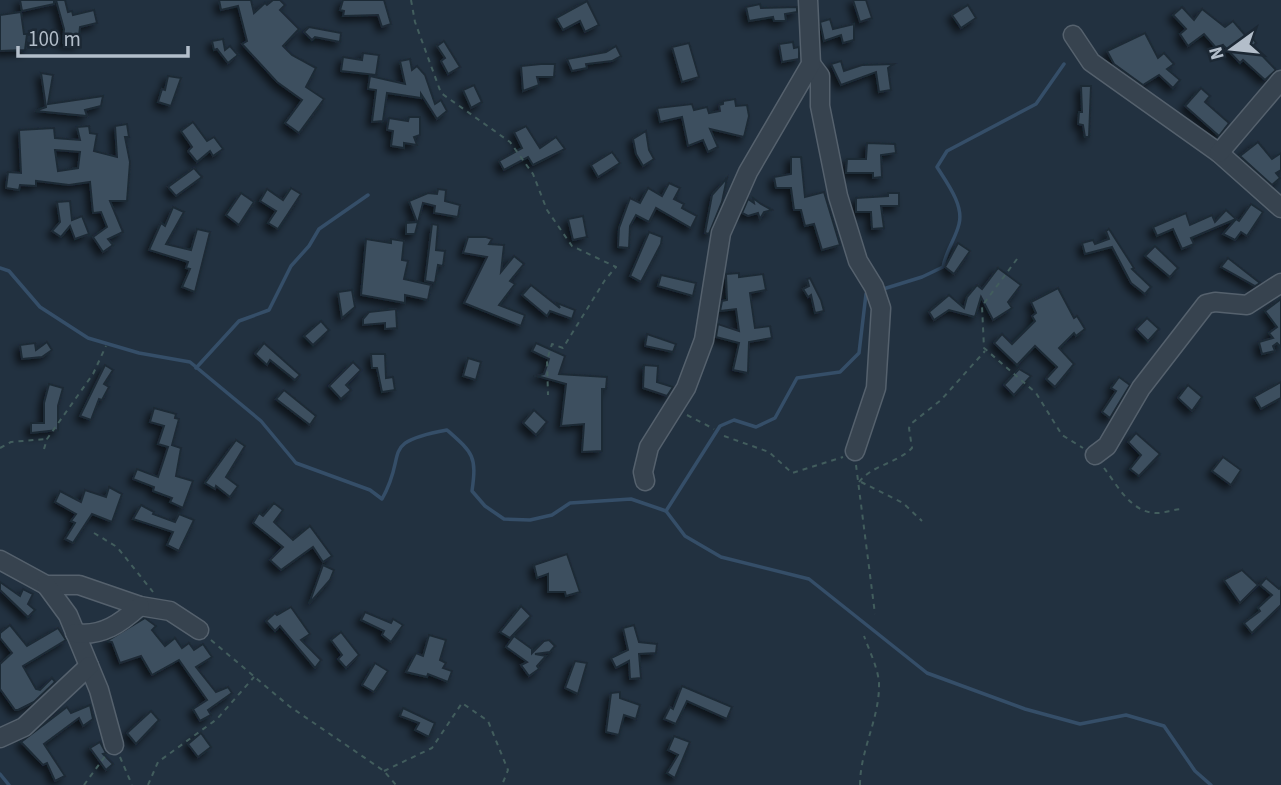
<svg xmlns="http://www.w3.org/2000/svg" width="1281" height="785" viewBox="0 0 1281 785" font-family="'Source Sans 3',sans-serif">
<defs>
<filter id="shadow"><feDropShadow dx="-4.5" dy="4.5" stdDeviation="3.5" flood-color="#0009"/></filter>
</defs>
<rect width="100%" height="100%" fill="#223140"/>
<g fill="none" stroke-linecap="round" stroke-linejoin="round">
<!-- stream -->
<g stroke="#354e68" stroke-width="3.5">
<path d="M0,268L9,271L40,307L88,338L139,353L190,362L261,421L296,463L370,490L382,499C409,452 377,443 447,430C473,453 477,456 472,491L485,506L504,519L530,520L552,515L570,503L631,499L666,511L685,536L721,557L809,579L927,673L1025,709L1080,724L1126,715L1164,726L1195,771L1211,785"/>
<path d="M880,290L922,277L943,267C946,250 956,238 959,224C964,205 947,183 937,167L947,151L1036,104L1064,64"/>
<polyline points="196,368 239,321 269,310 291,266 309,246 319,229 368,195"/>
<polyline points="666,511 720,426 734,420 756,427 775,418 797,378 840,372 859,353 866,294 869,293"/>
<polyline points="0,774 9,785"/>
</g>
</g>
<!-- building -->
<g fill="#3e505f" stroke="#1e2a36" stroke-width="2" fill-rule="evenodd" filter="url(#shadow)">
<polygon points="20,0 54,0 54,4 22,11"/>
<polygon points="56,0 65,0 68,12 72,11 73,15 94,10 97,23 80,27 78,44 63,43 64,29"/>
<polygon points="219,0 251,0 254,13 265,3 267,5 273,0 280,0 285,5 280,10 299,29 283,46 292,55 316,68 306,87 324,99 299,133 285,123 302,100 277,82 242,44 247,41 238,6 221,10"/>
<polygon points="343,0 384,0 391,24 382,27 378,15 343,16 344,11 340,10"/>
<polygon points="853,0 866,0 872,18 860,22"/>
<polygon points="587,1 599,25 585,32 580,21 563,30 556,18"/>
<polygon points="760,4 761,8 797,7 797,12 785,14 786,21 774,21 773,17 749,21 746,7"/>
<polygon points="968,5 976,18 961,28 952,15"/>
<polygon points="1182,7 1194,20 1202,9 1225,27 1233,21 1245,35 1249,33 1256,43 1253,46 1276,70 1265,80 1243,60 1240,63 1223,45 1218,50 1204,34 1188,46 1180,34 1186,29 1173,15"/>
<polygon points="21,12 24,34 27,34 25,50 0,51 0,15"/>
<polygon points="830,19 833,29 854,24 854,40 843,43 841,35 824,41 820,22"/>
<polygon points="309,27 341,33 340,42 315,37 312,40 304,32"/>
<polygon points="1145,33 1158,58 1164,53 1174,64 1167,69 1180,80 1173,88 1159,75 1143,85 1114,64 1107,51"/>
<polygon points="223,39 225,50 230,46 238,55 228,63 217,49 214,50 212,41"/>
<polygon points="444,41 460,67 448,74 441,61 445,58 437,46"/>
<polygon points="793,42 794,48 799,47 799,59 782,62 779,44"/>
<polygon points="689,43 699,77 682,82 672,47"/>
<polygon points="616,46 621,56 612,61 586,64 587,68 572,71 567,59 606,52"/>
<polygon points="363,53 379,55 376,75 341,71 343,57 362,60"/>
<polygon points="410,59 412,70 417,66 425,75 435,104 441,100 447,111 437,119 421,94 421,98 387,93 383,121 372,122 376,90 368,89 370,76 405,84 400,61"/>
<polygon points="841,61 844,71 862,65 894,64 888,68 891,90 879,92 876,72 841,85 831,64"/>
<polygon points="541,64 555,64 554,77 537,77 539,85 523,91 521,66"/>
<polygon points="41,73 53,75 48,104 103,96 101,106 85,110 87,116 35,111 46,107"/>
<polygon points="168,76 181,78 171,106 158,102 162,89 165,90"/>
<polygon points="474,85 482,102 471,108 463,90"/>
<polygon points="1081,86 1091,86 1089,137 1085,137 1083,125 1078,124 1079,112 1082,112"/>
<polygon points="1201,88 1210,96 1205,102 1229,123 1219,136 1185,106"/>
<polygon points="735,99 736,106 747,105 749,116 744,137 710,129 718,147 708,152 703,140 688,146 682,117 660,122 657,108 692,104 694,110 707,107 709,113 720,111 719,105 723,104 723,101"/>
<polygon points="409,117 420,117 420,135 414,137 417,145 404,143 404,148 391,146 393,131 387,130 389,118 408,121"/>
<polygon points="193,122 207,141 214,137 223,149 213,156 210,151 197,162 188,151 192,147 181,131"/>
<path d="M127,124L129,137H125L130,162L127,201H110L123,232L108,239L113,245L103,252L93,237L107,227L101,212L93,213L90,182L69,185L36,181V186L20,185L19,190L6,188L8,172L21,173L19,130L54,128L55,138L80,140L77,127L89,126L90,133L97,134L94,151L117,157L115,126ZM55,150L80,152L78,168L58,171Z"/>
<polygon points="526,126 540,148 556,137 565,149 533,165 528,157 504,170 499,161 522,148 514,132"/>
<polygon points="646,131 649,150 654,159 643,166 636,154 633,139"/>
<polygon points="1258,142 1272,159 1281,153 1281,170 1276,173 1280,178 1272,185 1240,156"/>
<polygon points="867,143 895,144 896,153 881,155 882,177 873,178 873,173 846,173 847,159 866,159"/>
<polygon points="612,152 620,163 598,177 591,165"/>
<polygon points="791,157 801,157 805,197 824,192 840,245 822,250 814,224 805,226 801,210 794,210 791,188 776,188 774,177 791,174"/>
<polygon points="194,168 202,177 176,196 168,187"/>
<polygon points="727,178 722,202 709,234 705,233 712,195"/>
<polygon points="669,183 680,188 674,199 684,204 682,208 697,216 691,228 656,208 649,222 636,215 630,226 629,248 618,247 619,228 630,198 640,203 648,188 662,196"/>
<polygon points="291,188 301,194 278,229 268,223 276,211 260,201 267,189 283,200"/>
<polygon points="438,189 446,190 445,201 460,205 458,217 434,213 435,206 423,203 415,234 406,234 406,223 417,222 409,201 428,193 437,194"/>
<polygon points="241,193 254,202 239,225 226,215"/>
<polygon points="888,193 899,193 899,206 881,206 884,228 872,229 871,212 856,212 856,198 888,196"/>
<polygon points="753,198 761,204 772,210 764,212 760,219 758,213 748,216 742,213 748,199 754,203"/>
<polygon points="70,201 72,220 82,216 89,234 75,239 70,226 61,237 52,231 60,222 57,202"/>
<polygon points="1251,204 1263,212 1247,236 1241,232 1235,240 1223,234 1236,219 1239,221"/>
<polygon points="173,207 184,212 166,244 191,250 197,229 210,232 195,292 182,287 190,269 186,268 188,262 149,250 161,223 165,226"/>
<polygon points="1226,210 1236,219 1191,238 1194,244 1182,249 1173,229 1157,236 1153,227 1186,213 1190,225 1212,215 1215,222"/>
<polygon points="583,216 587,237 573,240 568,219"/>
<polygon points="432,224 438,225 436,250 445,251 443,266 438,265 435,283 425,281"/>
<polygon points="1109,229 1134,268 1132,269 1151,287 1145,294 1131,283 1112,247 1085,254 1082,243 1093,240 1095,244 1109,239 1106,231"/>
<polygon points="649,232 662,237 661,244 641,282 630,276"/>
<polygon points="468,237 486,237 492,239 489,244 504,245 501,272 514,256 524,264 510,281 515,284 499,305 525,315 521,326 464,303 487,257 463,253"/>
<polygon points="366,239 391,243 391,239 404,241 402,260 408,261 404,279 431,285 428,300 405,295 405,303 361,295"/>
<polygon points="958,243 970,251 954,274 945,267"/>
<polygon points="1155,246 1178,268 1170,277 1145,256"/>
<polygon points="1228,258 1260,283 1255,286 1221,267"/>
<polygon points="998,268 1021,285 1008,302 1012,308 993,320 981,297 975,317 949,310 934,320 929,312 949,295 964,308 967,297 977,285 982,289"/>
<polygon points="739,273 739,277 763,274 766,290 750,293 755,328 770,326 772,338 749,342 748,373 733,370 739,343 716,337 718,324 739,331 736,309 720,311 722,301 727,300 726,274"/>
<polygon points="661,275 696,283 693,296 658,286"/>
<polygon points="810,278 821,300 824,311 815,313 811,295 808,297 803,289 809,286 807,279"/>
<polygon points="531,285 560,308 557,303 575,310 572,319 550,311 547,316 522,295"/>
<polygon points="1058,288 1074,318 1077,316 1085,329 1076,336 1074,333 1059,348 1074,364 1055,387 1046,379 1057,367 1035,346 1017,365 994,343 1002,334 1012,344 1035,321 1032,316 1036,313 1031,302"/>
<polygon points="352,290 355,307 342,318 338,292"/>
<polygon points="1281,299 1281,347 1277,343 1273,346 1275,351 1262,354 1259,342 1273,338 1269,333 1277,327 1265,311"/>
<polygon points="396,309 397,328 385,329 385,323 363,325 363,319 369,312"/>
<polygon points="1147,318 1159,329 1148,341 1136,329"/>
<polygon points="321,321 329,330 313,345 304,336"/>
<polygon points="647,334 676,344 673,352 645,346"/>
<polygon points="47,342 52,350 42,357 22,359 20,345 35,343 36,350"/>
<polygon points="264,343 300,375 295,380 270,360 267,365 255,354"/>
<polygon points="536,343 565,356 559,374 607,377 606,389 602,389 602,451 582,452 584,424 561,426 566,384 537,376 544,374 549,359 532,351"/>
<polygon points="371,354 385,354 386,378 393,377 395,390 382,392 377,368 372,368"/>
<polygon points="468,358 481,362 476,380 463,376"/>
<polygon points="353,362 361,370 346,385 351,390 341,399 329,386"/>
<polygon points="105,365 113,370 104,384 109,387 102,400 99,399 91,420 80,416"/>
<polygon points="644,365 658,366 657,382 673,387 667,396 643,388"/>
<polygon points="1019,369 1031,376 1014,395 1004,385"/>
<polygon points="1119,377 1130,385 1110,418 1102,412 1116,391 1111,388"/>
<polygon points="1281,382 1281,398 1261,409 1254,397"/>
<polygon points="49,384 63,388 58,406 58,430 31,433 31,423 44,423 44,403"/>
<polygon points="1188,385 1202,397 1192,411 1178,398"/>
<polygon points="284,390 316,416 310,425 276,399"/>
<polygon points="154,408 176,414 175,418 179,419 172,445 181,448 176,476 193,481 183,508 170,502 172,498 153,491 154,487 133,479 137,469 158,477 168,447 158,444 164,426 150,422"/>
<polygon points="534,410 547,422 536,435 523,423"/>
<polygon points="1136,433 1160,454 1139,476 1130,469 1141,455 1128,442"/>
<polygon points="236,440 245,446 226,477 238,486 230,497 216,486 215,489 205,483"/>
<polygon points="1223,457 1241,470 1231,485 1212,471"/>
<polygon points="109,487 122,494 112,522 92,514 73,543 65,539 75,523 71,521 76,514 55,502 60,491 81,502 85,490 106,497"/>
<polygon points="274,503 283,510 274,522 293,540 310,526 332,556 323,562 313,547 281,570 270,560 283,547 253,523 259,513 263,516"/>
<polygon points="141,505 154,512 153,514 175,522 179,514 194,520 179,551 167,545 173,532 133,519"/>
<polygon points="567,554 580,592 566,596 565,592 548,592 548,574 537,578 534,565"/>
<polygon points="323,565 334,570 330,580 309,604"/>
<polygon points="1242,570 1258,585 1240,603 1224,580"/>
<polygon points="1266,578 1279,589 1281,587 1281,605 1252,633 1244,623 1260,611 1258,608 1272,595 1260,585"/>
<polygon points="0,582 20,596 23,589 33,594 28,604 35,610 28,617 0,590"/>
<polygon points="521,606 531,616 510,638 500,632"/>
<polygon points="291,607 310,634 301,640 321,660 315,668 280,626 275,631 266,621 275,613 277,615"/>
<polygon points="365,612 391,623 393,619 403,625 391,642 382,635 384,631 361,620"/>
<polygon points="145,618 156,626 152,630 165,646 175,638 182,648 189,643 194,650 203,644 212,657 196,667 216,692 228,687 232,693 208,710 211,715 200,721 193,709 207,700 179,660 152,675 141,656 120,663 112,642 107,641"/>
<polygon points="10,625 27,646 58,628 66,640 23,666 36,689 40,690 52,678 55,682 34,702 18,710 15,710 0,689 0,664 12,653 0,638 0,633"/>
<polygon points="634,625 639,642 657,644 656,653 639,654 641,678 630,679 629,661 616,668 611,658 628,650 623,628"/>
<polygon points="341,632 359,655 346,668 338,659 342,655 331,640"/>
<polygon points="429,635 446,640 440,660 446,663 443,668 452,671 448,682 428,674 427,677 406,672 416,653 423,656"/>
<polygon points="514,636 532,649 532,653 544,641 549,640 555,646 550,652 535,654 546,656 537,666 539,669 529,676 521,665 527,662 506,647"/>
<polygon points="575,661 587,663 578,694 565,688"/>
<polygon points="375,663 388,671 374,692 362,685"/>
<polygon points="682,686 732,707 727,719 687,701 676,724 664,719 670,707 673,709"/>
<polygon points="620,692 620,698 640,705 636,719 624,715 619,735 606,732 611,693"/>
<polygon points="90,705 93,719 83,726 79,718 44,744 65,776 55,781 47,763 43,765 21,742 67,707 71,713"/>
<polygon points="403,708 435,723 429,737 415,730 419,723 400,716"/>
<polygon points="151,711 159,720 136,744 127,733"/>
<polygon points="201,733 211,747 198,757 188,744"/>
<polygon points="674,736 690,742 675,778 667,773 678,755 668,750"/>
<polygon points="100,742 106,753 103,754 113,764 106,770 90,748"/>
</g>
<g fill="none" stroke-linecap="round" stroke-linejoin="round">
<!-- minor casing -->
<g stroke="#55616d" stroke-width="21">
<g id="minor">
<polyline points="1073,35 1091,62 1219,153 1281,208"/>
<polyline points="811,64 820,76 820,106 838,196 858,261 874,287 881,308 876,388 855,451"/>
<polyline points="1219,153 1281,80"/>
<polyline points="1095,455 1107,446 1141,388 1206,304 1215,302 1247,305 1281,283"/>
<polyline points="645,481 643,472 649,447 686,388 704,340 721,233 748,172 811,64 808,0"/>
<polyline points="0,560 46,585 79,585 140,606 170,611 199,630"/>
<polyline points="46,585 68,615 99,690 114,745"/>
<path d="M75,633C102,637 121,623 140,606"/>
<polyline points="0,738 24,727 89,666"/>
</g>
</g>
<!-- path -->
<g stroke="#425d5d" stroke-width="2" stroke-dasharray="5 5" stroke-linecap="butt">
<polyline points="411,0 415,22 441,93 510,142 533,174 547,210 572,246 616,267 605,280 563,348 552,344 547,360 548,395"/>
<polyline points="1017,259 982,306 984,348 1036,393 1062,435 1083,448"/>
<polyline points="687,415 714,429"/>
<polyline points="724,436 769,452 792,473 843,457"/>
<polyline points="0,448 11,442 46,439"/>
<polyline points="44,449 47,439 93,374 106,346"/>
<polyline points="856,465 875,614"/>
<path d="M1104,468C1118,486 1131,513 1157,513C1165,513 1174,509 1184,509"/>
<path d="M859,482C872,465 896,464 912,448L909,428L912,423L941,400L985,351"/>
<polyline points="861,482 903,503 922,521"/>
<polyline points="94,533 117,547 153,592"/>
<polyline points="211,640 289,706 384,771 396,785"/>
<polyline points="120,757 132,785"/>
<polyline points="384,771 432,748 462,703 488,721 508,770 502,785"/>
<polyline points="84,785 106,755"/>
<polyline points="148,785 158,762 217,719 254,677"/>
<path d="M860,785C860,750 880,718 879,683C878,668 869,650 864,636"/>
</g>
<!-- minor -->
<use href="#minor" stroke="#37434f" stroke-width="18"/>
</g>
<!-- north arrow -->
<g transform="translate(1232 49) rotate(255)" stroke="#1c2834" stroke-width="5" paint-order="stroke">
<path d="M0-5L12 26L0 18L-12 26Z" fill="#b3beca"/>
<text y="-10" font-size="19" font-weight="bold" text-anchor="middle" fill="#b3beca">N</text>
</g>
<!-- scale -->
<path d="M18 46v10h170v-10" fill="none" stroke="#b3beca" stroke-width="3.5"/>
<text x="28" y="46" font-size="21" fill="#b3beca" stroke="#1c2834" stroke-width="5" paint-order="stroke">100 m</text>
</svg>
